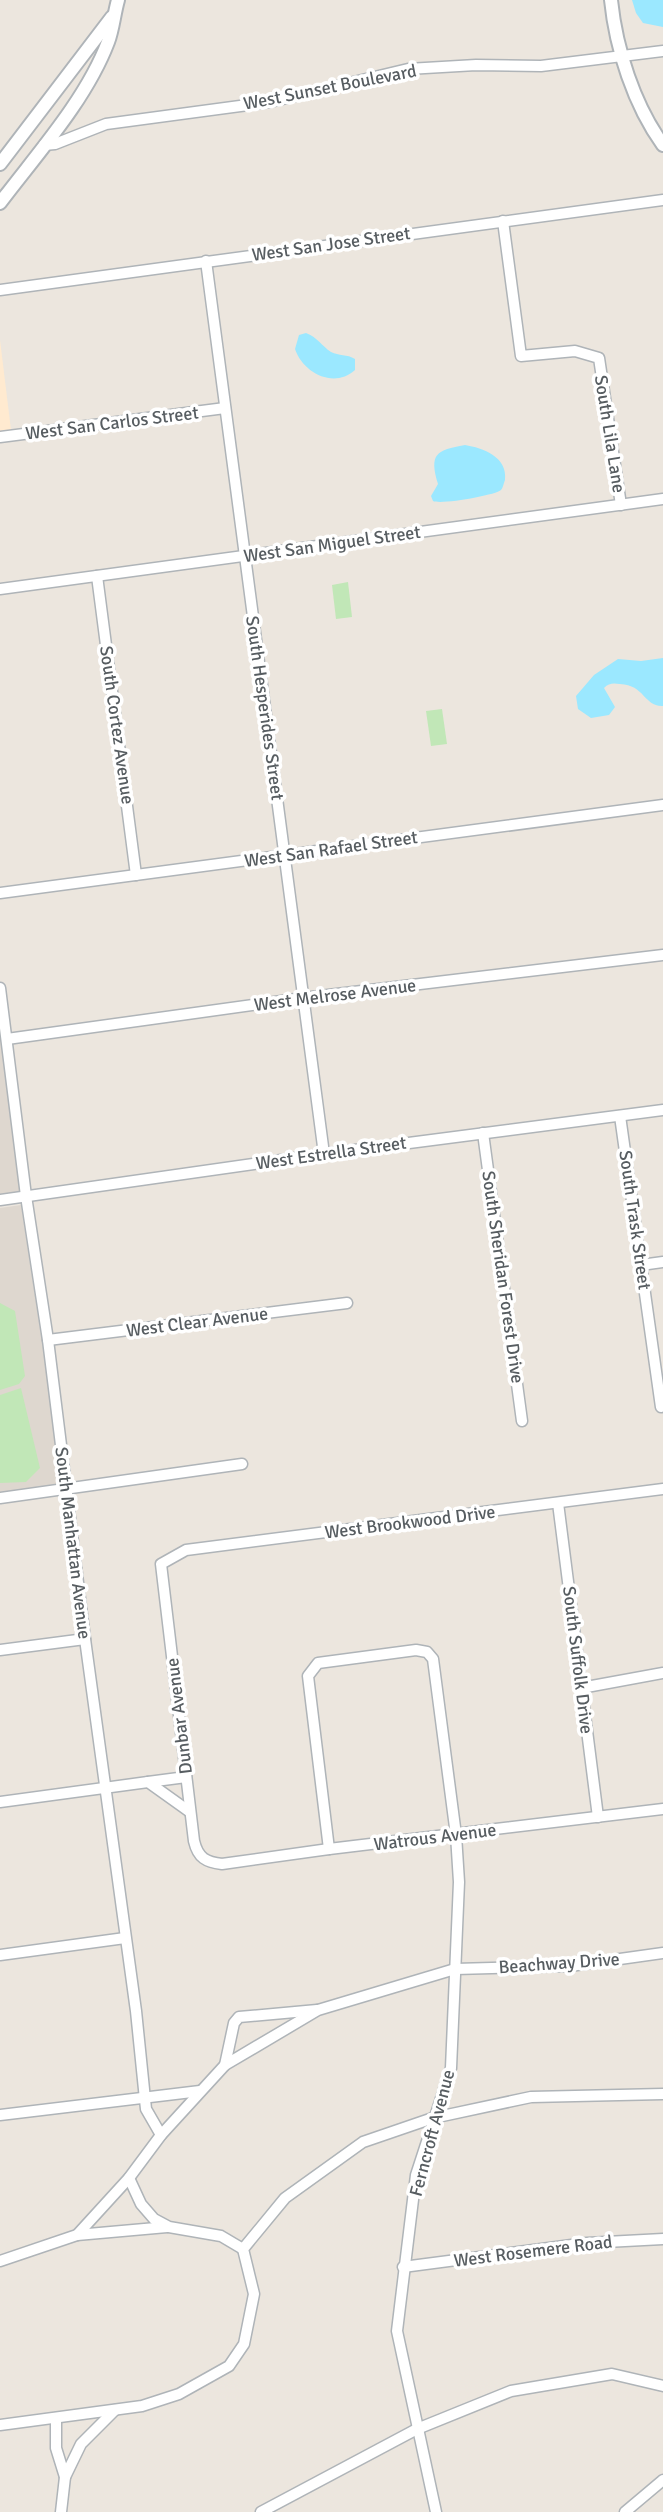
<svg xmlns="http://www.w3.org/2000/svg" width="663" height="2512" viewBox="0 0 663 2512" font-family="Signika,sans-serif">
<rect width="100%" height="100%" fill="#ece6de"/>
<!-- commercial -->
<polygon fill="#ffead0" points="0,340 11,430 0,431"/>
<!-- education -->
<g fill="#ded7cf">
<polygon points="0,990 26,1196 0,1200"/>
<polygon points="21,1205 64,1484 0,1492 0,1208"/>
</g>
<!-- green -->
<g fill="#c1e7b7">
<polygon points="348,582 352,617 336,619 332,585"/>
<polygon points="442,709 447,744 431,746 426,711"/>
<polygon points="0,1303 15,1311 25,1376 19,1384 0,1390"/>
<polygon points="21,1388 40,1468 26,1482 0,1483 0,1395"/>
</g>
<!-- water -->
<g fill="#9be8ff">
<polygon points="632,0 663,0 663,27 643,23 636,13"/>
<path d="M306,333C317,337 322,346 331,352C339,356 347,354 355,359V370C334,389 303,373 295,349L299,335Z"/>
<path d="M465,445C483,448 508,457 505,480C504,482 503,488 501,490C496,495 441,505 433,501L431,496L438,484C429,454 436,450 465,445Z"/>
<path d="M663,658V706C644,707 645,685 620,684C613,683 609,683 604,688L615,707L609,715L591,718L578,709L576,696L594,675L618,659L641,661Z"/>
</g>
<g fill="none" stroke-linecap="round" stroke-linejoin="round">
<!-- minor casing -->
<g stroke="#afb4b8" stroke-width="13">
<g id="minor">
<polyline points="44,145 55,144 106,124 270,102 408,69 476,65 541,66 663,51"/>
<polyline points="503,221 521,356 575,351 599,358 621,505"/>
<polyline points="206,261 324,1154"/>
<polyline points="0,290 663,200"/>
<polyline points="0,437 225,408"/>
<polyline points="97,576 136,875"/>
<polyline points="0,589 663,499"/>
<polyline points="0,893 663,805"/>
<polyline points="0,988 26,1196 48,1340 85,1639 136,2011 146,2109 161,2135"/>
<polyline points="7,1039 303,998 663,955"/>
<polyline points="620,1116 661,1407"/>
<polyline points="483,1133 522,1421"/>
<polyline points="0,1200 324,1154 663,1110"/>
<polyline points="641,1265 663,1262"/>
<polyline points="48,1340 347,1303"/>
<path d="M663,1489L186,1550L161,1564L194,1841C198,1858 206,1862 222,1864L329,1849L663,1809"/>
<polyline points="0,1498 242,1464"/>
<polyline points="558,1503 598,1817"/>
<polyline points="0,1650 85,1639"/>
<polyline points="581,1688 663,1673"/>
<polyline points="148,1782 186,1777"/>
<polyline points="0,1802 148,1782 190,1812"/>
<polyline points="329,1849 308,1676 318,1663 416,1650 427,1652 433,1659 456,1835 459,1882 451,2068 416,2175 397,2331 436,2512"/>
<polyline points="0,1955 125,1938"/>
<polyline points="225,2065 234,2023 239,2017 317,2010"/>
<polyline points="0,2115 200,2091"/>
<polyline points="129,2178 141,2204 154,2219 169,2227 221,2236 243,2249"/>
<polyline points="77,2235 167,2227"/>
<polyline points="0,2261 77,2235 129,2178 161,2135 225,2065 318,2010 455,1969 570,1966 663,1953"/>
<polyline points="403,2267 587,2243 663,2239"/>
<polyline points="56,2418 56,2448 65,2477 61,2512"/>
<polyline points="0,2425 142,2406 179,2394 229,2366 244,2344 254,2294 243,2249 285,2198 363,2142 433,2118 531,2097 663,2094"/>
<polyline points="65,2477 81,2444 115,2410"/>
<polyline points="261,2512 417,2429 511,2391 612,2374 663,2386"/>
<polyline points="625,2512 663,2480"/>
</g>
</g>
<!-- tertiary casing -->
<g stroke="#afb4b8" stroke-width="16">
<g id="tertiary">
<path d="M611,0C616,49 634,105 663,145"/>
<polyline points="0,164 112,17"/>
<path d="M0,203C37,154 86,100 108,42C113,29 114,14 118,0"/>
</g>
</g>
<!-- minor -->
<use href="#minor" stroke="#fff" stroke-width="10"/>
<!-- tertiary -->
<use href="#tertiary" stroke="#fff" stroke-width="12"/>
</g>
<g text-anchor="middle" stroke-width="7" stroke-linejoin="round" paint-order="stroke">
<!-- street labels -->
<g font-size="18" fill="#575d61" stroke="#fff">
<text transform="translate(330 87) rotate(-11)" y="6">West Sunset Boulevard</text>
<text transform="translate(331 244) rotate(-8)" y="6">West San Jose Street</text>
<text transform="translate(112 423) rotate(-7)" y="6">West San Carlos Street</text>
<text transform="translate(610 434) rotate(81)" y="6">South Lila Lane</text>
<text transform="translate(332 544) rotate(-8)" y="6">West San Miguel Street</text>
<text transform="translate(265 708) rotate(82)" y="6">South Hesperides Street</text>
<text transform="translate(117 725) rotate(82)" y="6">South Cortez Avenue</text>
<text transform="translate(331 849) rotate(-8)" y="6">West San Rafael Street</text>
<text transform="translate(335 995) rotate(-7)" y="6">West Melrose Avenue</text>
<text transform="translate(331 1153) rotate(-8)" y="6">West Estrella Street</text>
<text transform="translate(635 1220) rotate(82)" y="6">South Trask Street</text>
<text transform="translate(503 1277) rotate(82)" y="6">South Sheridan Forest Drive</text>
<text transform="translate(197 1322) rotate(-7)" y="6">West Clear Avenue</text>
<text transform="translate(410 1522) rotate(-7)" y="6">West Brookwood Drive</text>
<text transform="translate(73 1543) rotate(83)" y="6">South Manhattan Avenue</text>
<text transform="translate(578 1660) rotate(83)" y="6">South Suffolk Drive</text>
<text transform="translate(179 1716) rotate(-97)" y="6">Dunbar Avenue</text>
<text transform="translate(435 1837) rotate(-7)" y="6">Watrous Avenue</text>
<text transform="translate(559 1963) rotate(-4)" y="6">Beachway Drive</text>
<text transform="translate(432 2133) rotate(-75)" y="6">Ferncroft Avenue</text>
<text transform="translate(533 2251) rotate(-7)" y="6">West Rosemere Road</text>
</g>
</g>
</svg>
